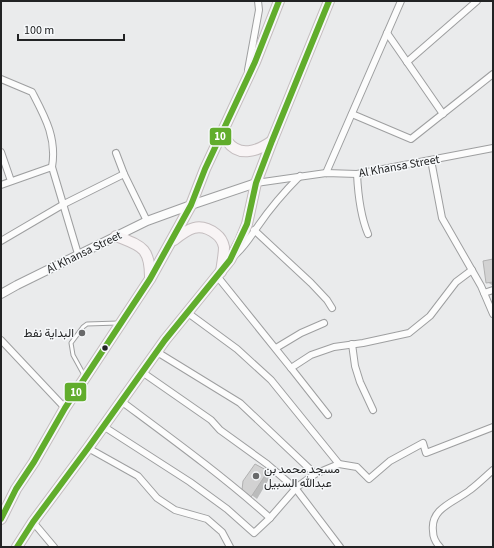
<svg xmlns="http://www.w3.org/2000/svg" width="494" height="548" viewBox="0 0 494 548" font-family="'Source Sans 3',Vazirmatn,sans-serif">
<rect width="100%" height="100%" fill="#eaebec"/>
<!-- shadow -->
<g fill="#0003">
<polygon points="493,260 493,285 492,285 487,282"/>
<polygon points="256,465 272,474 257,499 243,489"/>
</g>
<!-- building -->
<g fill="#d2d2d2" stroke="#b1b1b1">
<polygon points="493,259 493,282 486,283 483,261"/>
<polygon points="255,464 268,471 251,497 242,490 243,481"/>
</g>
<g fill="none" stroke-linecap="round" stroke-linejoin="round">
<!-- service casing -->
<g stroke="#9e9fa0" stroke-width="5">
<polyline id="service" points="84,375 73,355 71,343 83,327 87,324 118,323"/>
</g>
<!-- minor casing -->
<g stroke="#9e9fa0" stroke-width="8">
<g id="minor">
<polyline points="387,33 443,114"/>
<polyline points="407,62 477,1"/>
<polyline points="248,70 259,10 258,1"/>
<path d="M1,79L32,92C45,117 57,138 52,167"/>
<polyline points="352,114 411,139 493,74"/>
<polyline points="1,152 11,181"/>
<polyline points="116,153 124,174 147,221"/>
<polyline points="431,160 442,218 481,286 493,314"/>
<polyline points="326,173 401,1"/>
<path d="M357,174C358,194 360,215 368,234"/>
<polyline points="256,183 326,173 357,174 493,148"/>
<polyline points="1,185 52,167 78,254"/>
<polyline points="254,230 311,283 327,300 332,308"/>
<polyline points="1,241 64,204 124,174"/>
<path d="M235,255C246,245 250,237 258,226C271,207 284,192 300,176"/>
<polyline points="217,276 291,368"/>
<polyline points="484,293 493,290"/>
<polyline points="188,313 237,349 271,380 339,464"/>
<polyline points="1,340 65,408"/>
<polyline points="352,344 355,366 360,382 373,410"/>
<polyline points="276,348 301,333 324,323"/>
<polyline points="157,352 240,403 315,474"/>
<polyline points="142,372 211,420 220,430 267,464 296,489 340,547"/>
<path d="M121,401C172,439 223,476 270,518"/>
<polyline points="328,415 291,368 311,355 334,347 363,343 409,333 430,316 456,282 472,270"/>
<polyline points="103,426 190,482 227,509 254,533 270,518 297,487 315,474 339,464 357,467 369,479 390,461 423,443 426,453 493,427"/>
<polyline points="88,448 138,476 157,498 175,510 207,519 222,532 230,547"/>
<polyline points="33,522 54,547"/>
<path d="M440,547C435,542 433,538 433,531C430,508 455,502 470,490C478,484 485,477 493,470"/>
</g>
</g>
<!-- tertiary casing -->
<g stroke="#9e9fa0" stroke-width="10">
<polyline id="tertiary" points="1,294 17,285 147,221 191,205 256,183"/>
</g>
<!-- primary casing -->
<g stroke="#c4bdbf" stroke-width="12">
<g id="primary">
<path d="M224,129C225,133 225,138 227,141C239,158 258,151 272,141"/>
<path d="M116,236C141,246 150,247 150,277"/>
<path d="M174,240C188,229 199,221 216,234C220,237 223,242 224,247C224,255 222,264 221,272"/>
<polyline points="1,519 16,489 34,462 65,408 150,279 170,243 191,205 205,169 255,62 279,1"/>
<polyline points="17,547 33,522 88,448 165,340 230,260 240,241 247,224 256,183 272,141 329,1"/>
</g>
</g>
<!-- service -->
<use href="#service" stroke="#fcfcfc" stroke-width="3"/>
<!-- minor -->
<use href="#minor" stroke="#fcfcfc" stroke-width="6"/>
<!-- tertiary -->
<use href="#tertiary" stroke="#fcfcfc" stroke-width="8"/>
<!-- primary -->
<use href="#primary" stroke="#f8f4f5" stroke-width="10"/>
<!-- bus-1 casing -->
<g stroke="#f6f8fa" stroke-width="9">
<g id="bus-1">
<polyline points="1,519 16,489 34,462 65,408 150,279 191,205 205,169 255,62 279,1"/>
<polyline points="17,547 33,522 88,448 165,340 230,260 247,224 256,183 272,141 329,1"/>
</g>
</g>
<!-- bus-1 -->
<use href="#bus-1" stroke="#61ad2c" stroke-width="6"/>
</g>
<!-- markers -->
<g fill="#68696a" stroke="#f6f8fa" stroke-width="1.5">
<circle cx="82" cy="333" r="4"/>
<circle cx="256" cy="476" r="4"/>
</g>
<circle fill="#222324" stroke="#f6f8fa" stroke-width="1.5" cx="105" cy="348" r="3.5"/>
<g text-anchor="middle" stroke-width="3" stroke-linejoin="round" paint-order="stroke">
<!-- street labels -->
<g font-size="12" fill="#222324" stroke="#f6f8fa">
<text transform="translate(399 166) rotate(-10)" y="4">Al Khansa Street</text>
<text transform="translate(84 252) rotate(-26)" y="4">Al Khansa Street</text>
</g>
<!-- poi labels -->
<g font-size="12" fill="#222324" stroke="#f6f8fa" text-anchor="end">
<text x="74" y="337">البداية نفط</text>
<text x="264" y="473" text-anchor="start">مسجد محمد بن<tspan x="264" dy="14">عبدالله السبيل</tspan></text>
</g>
</g>
<g stroke="#f6f8fa" stroke-width="1.5">
<rect x="209" y="127" width="23" height="19" rx="4" fill="#61ad2c"/>
<rect x="64" y="382" width="23" height="20" rx="4" fill="#61ad2c"/>
</g>
<g font-size="11" text-anchor="middle" font-weight="bold" fill="#fff">
<text x="220" y="140">10</text>
<text x="76" y="396">10</text>
</g>
<!-- border -->
<rect width="494" height="548" fill="none" stroke="#222324" stroke-width="4"/>
<!-- scale -->
<path d="M18 34v6h106v-6" fill="none" stroke="#222324" stroke-width="2"/>
<text x="24" y="34" font-size="12" fill="#222324" stroke="#f6f8fa" stroke-width="3" paint-order="stroke">100 m</text>
</svg>
